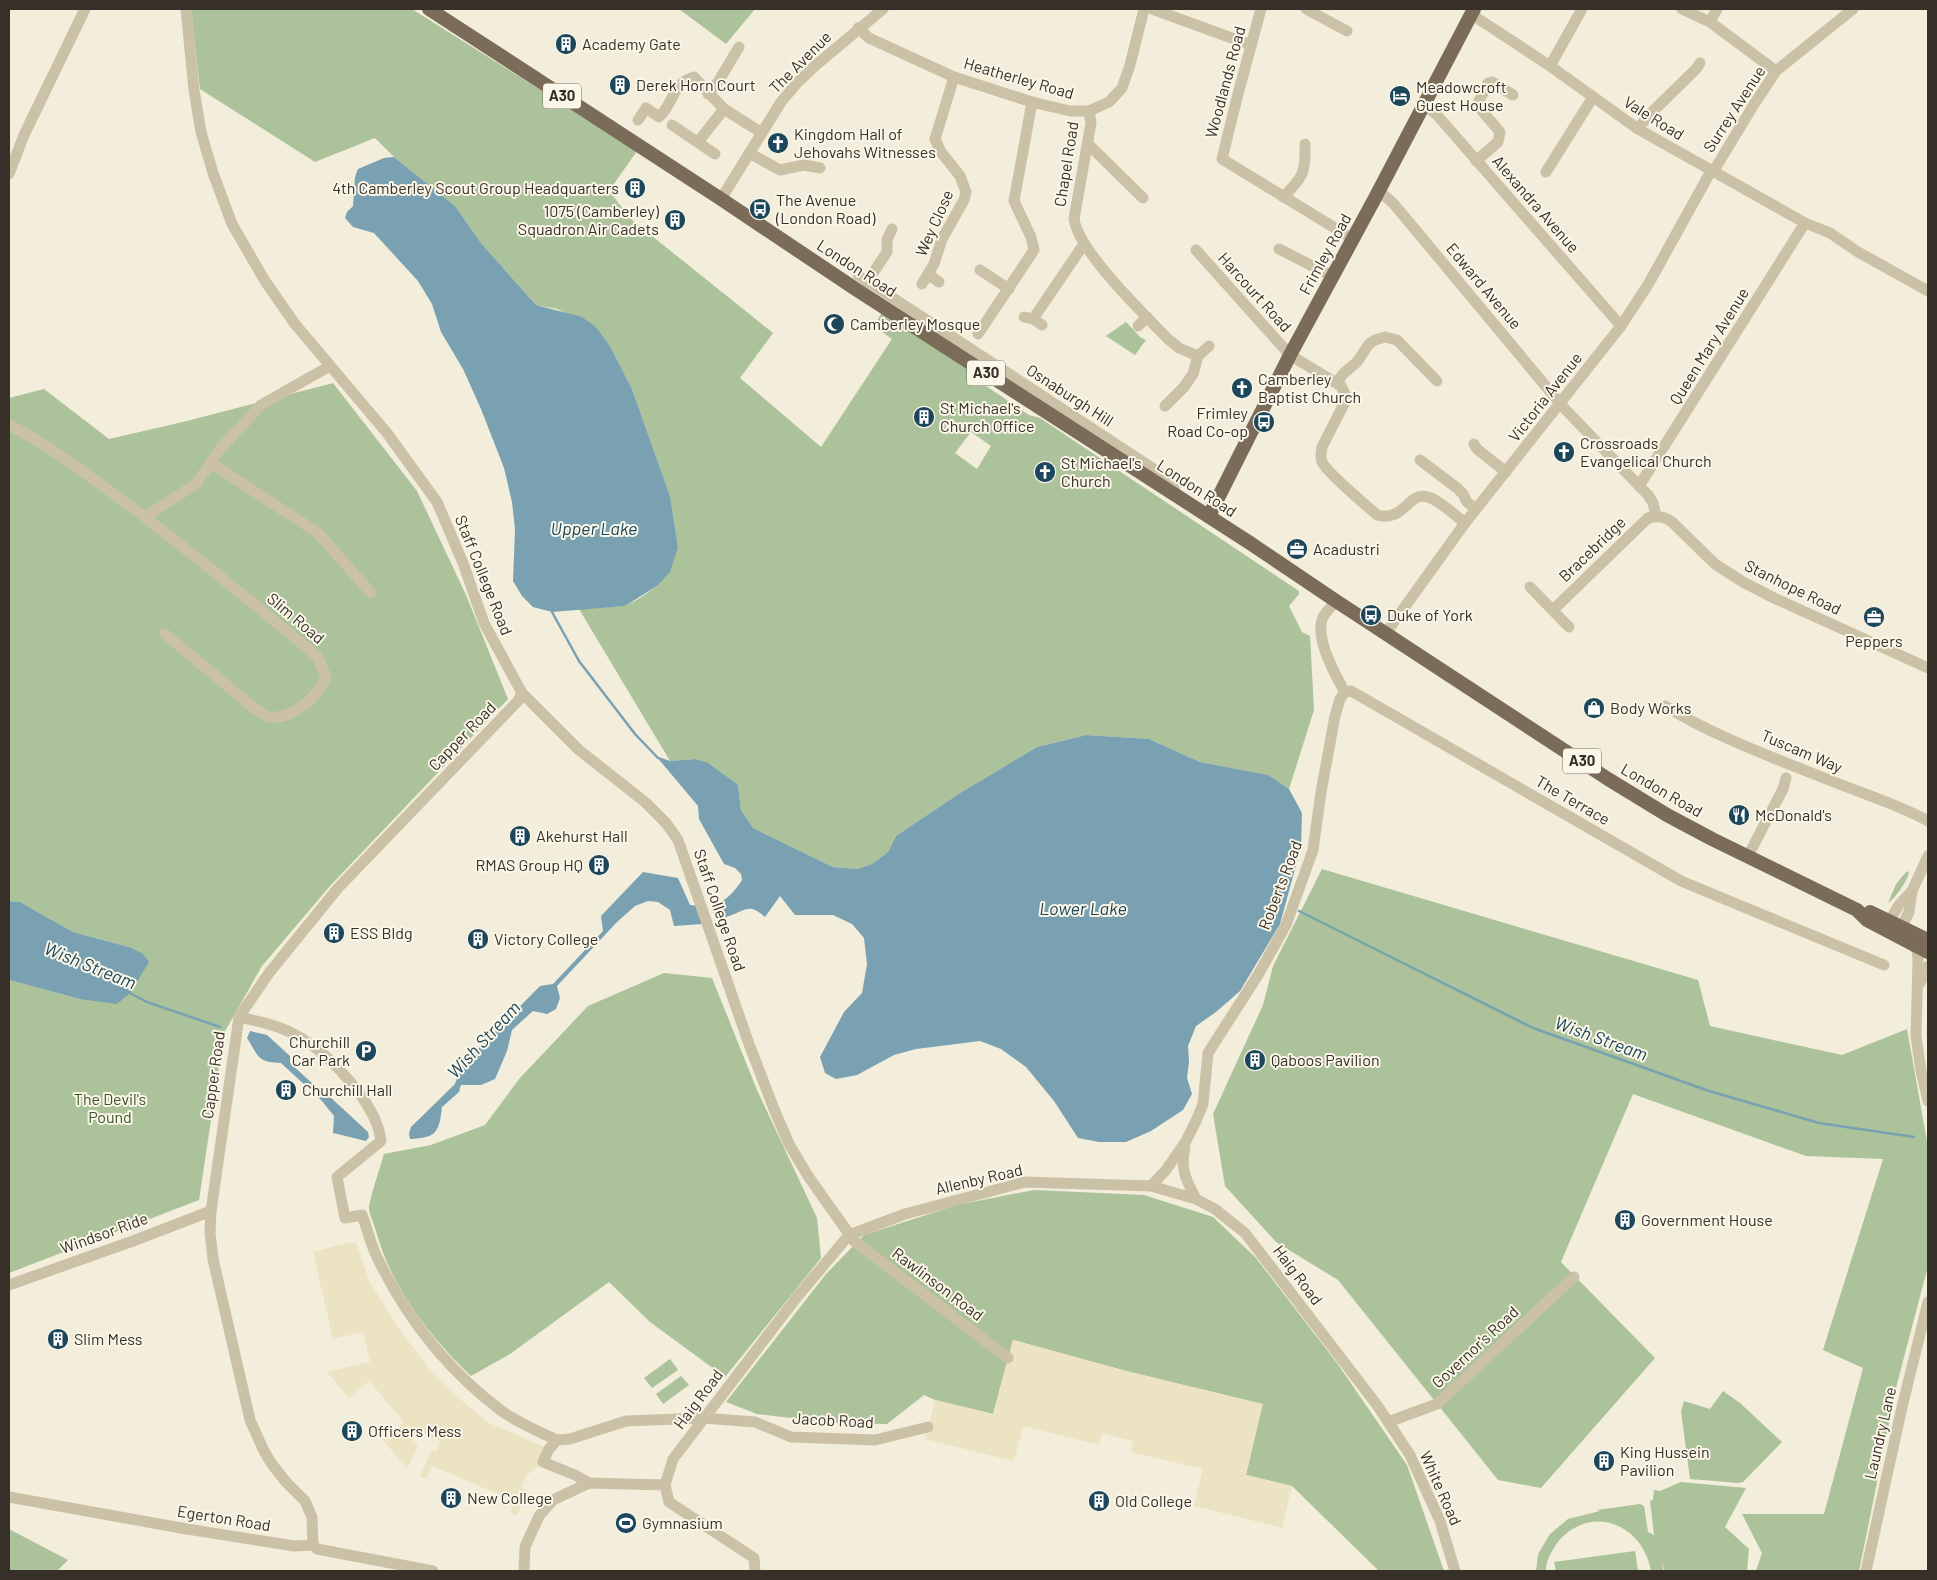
<svg xmlns="http://www.w3.org/2000/svg" width="1937" height="1580" viewBox="0 0 1937 1580" font-family="Barlow,sans-serif">
<rect width="100%" height="100%" fill="#f3eddb"/>
<!-- green -->
<g fill="#abc29a" fill-rule="evenodd">
<path d="M191,9H412L637,151L609,191L632,220L773,333L740,378L821,447L892,339L874,326L882,312L983,378L986,386L1029,415L1040,418L1299,591V594L1289,606L1302,632L1310,636L1314,710L1289,789L1267,775L1200,762L1149,739L1086,735L1037,747L960,793L896,836L888,852L872,864L857,869L833,867L753,828L741,810L738,785L695,759L670,761L579,609L625,606L640,598L657,586L678,547L670,496L632,389L610,346L597,328L557,309L536,305L481,243L455,206L394,157L375,138L315,162L200,89ZM971,432L991,446L977,469L955,453Z"/>
<polygon points="679,9 755,9 726,44"/>
<polygon points="1126,322 1140,337 1146,340 1135,355 1106,336"/>
<polygon points="333,383 417,491 466,595 508,699 330,886 262,966 224,1033 199,1200 9,1273 9,980 80,999 129,947 73,932 20,902 9,901 9,398 44,389 109,439 183,422"/>
<polygon points="1322,869 1698,980 1710,1026 1842,1055 1907,1029 1928,1147 1928,1266 1897,1384 1859,1571 1756,1571 1762,1553 1742,1514 1824,1514 1863,1368 1823,1350 1883,1159 1806,1156 1633,1094 1561,1262 1655,1358 1541,1488 1498,1480 1338,1280 1276,1242 1225,1186 1213,1114 1263,1005 1273,966"/>
<path d="M1907,871L1909,873C1905,884 1897,896 1888,903L1896,884Z"/>
<path d="M664,973L712,978L757,1090L817,1218L821,1258L725,1377L650,1322L609,1282L510,1354L471,1376C430,1337 391,1287 376,1231C374,1224 370,1216 369,1209C369,1200 381,1165 384,1154L431,1145L485,1125L520,1078L588,1006Z"/>
<polygon points="1034,1190 1144,1195 1213,1217 1256,1258 1337,1363 1407,1465 1444,1571 1379,1571 1292,1486 1246,1475 1262,1404 1126,1371 1013,1340 993,1414 935,1400 924,1395 887,1424 832,1423 757,1414 726,1402 826,1274 864,1235 957,1205"/>
<polygon points="670,1359 678,1370 652,1388 644,1378"/>
<polygon points="681,1376 689,1385 663,1404 656,1394"/>
<polygon points="1723,1391 1740,1403 1782,1442 1743,1482 1738,1483 1690,1479 1681,1411 1684,1401 1710,1409"/>
<path d="M1681,1482L1746,1488L1725,1527L1749,1549L1747,1571H1664L1662,1559L1663,1571H1651C1643,1523 1589,1503 1557,1543C1552,1551 1545,1562 1546,1571H1536L1538,1554L1550,1534L1568,1519L1600,1511L1597,1510L1640,1504L1644,1506L1648,1532L1654,1535L1650,1501L1653,1500L1654,1490L1660,1491Z"/>
<polygon points="9,1529 68,1560 57,1571 9,1571"/>
<polygon points="1635,1551 1638,1571 1556,1571 1554,1562"/>
</g>
<!-- plaza -->
<g fill="#ebe3c2">
<polygon points="348,1243 356,1243 370,1283 402,1333 428,1367 460,1399 489,1423 549,1449 543,1462 526,1476 521,1488 528,1491 517,1516 510,1513 515,1501 432,1466 426,1479 420,1476 432,1450 436,1452 440,1441 417,1431 412,1442 418,1445 407,1469 383,1440 404,1422 369,1381 349,1398 327,1372 370,1362 363,1332 333,1339 313,1252"/>
<polygon points="1013,1340 1126,1371 1263,1404 1246,1475 1292,1486 1282,1528 1194,1506 1203,1469 1131,1452 1133,1441 1102,1433 1099,1445 1023,1426 1014,1461 925,1439 935,1400 993,1414"/>
</g>
<!-- water -->
<g fill="#79a1b1">
<polygon points="394,157 455,206 481,243 536,305 582,317 597,328 610,346 632,389 670,496 678,547 670,572 657,586 625,606 552,612 533,607 522,596 513,581 515,529 512,502 504,468 481,409 463,369 441,332 432,304 418,281 374,233 353,227 345,218 347,212 353,206 355,177 358,169 384,158"/>
<path d="M1086,735L1149,739L1200,762L1268,775L1289,789L1302,813L1301,847L1280,924L1240,991L1216,1012L1196,1026L1188,1046L1189,1062L1187,1078L1192,1094L1183,1110L1151,1131L1126,1142H1099L1078,1138L1054,1101L1026,1067L1001,1049L980,1041L916,1049L894,1055L857,1075L836,1079L825,1073L820,1057L844,1012L862,993L867,964L864,938L852,924L833,915H795L780,896L765,917C750,904 748,909 732,915C727,917 721,918 716,919L711,907C725,901 734,893 742,880L741,874L735,868L724,864L699,819L698,806L656,756L670,761L695,759L708,763L738,785L741,810L753,828L833,867L857,869L872,864L888,852L896,836L960,793L1037,747Z"/>
<path d="M643,872L678,878L690,905L697,906L703,924L674,926L670,910L658,902L648,901L635,906L617,922L557,986L560,998L556,1009L547,1014L533,1011L512,1030L507,1051L495,1079L481,1085H461L459,1092L442,1107C439,1132 437,1138 410,1139L409,1133L411,1127L455,1084L461,1066L540,986L553,984L603,931L601,916Z"/>
<polygon points="9,901 20,902 73,932 129,947 143,954 149,962 130,993 117,1004 80,999 9,980"/>
<path d="M250,1031L267,1035L290,1056V1063L325,1095L329,1096L368,1132L369,1137L366,1141L333,1133L334,1116L322,1101L281,1063C257,1062 259,1057 247,1038Z"/>
</g>
<g fill="none" stroke-linecap="round" stroke-linejoin="round">
<!-- stream -->
<g stroke="#79a1b1" stroke-width="2.5">
<polyline points="552,612 579,661 635,734 658,758"/>
<polyline points="1299,911 1533,1028 1709,1091 1819,1123 1914,1137"/>
<polyline points="128,992 147,1002 220,1027"/>
</g>
<!-- minor -->
<g stroke="#cbc1a7" stroke-width="11">
<polyline points="186,9 194,90 201,132 213,173 232,224 265,281 295,324 387,433 437,502 463,563 484,623 522,693 579,750 645,802 666,823 678,840 749,1044 774,1109 789,1144 808,1176 854,1241 1008,1358"/>
<polyline points="1152,9 1251,45"/>
<polyline points="1261,9 1238,94 1222,159 1353,239"/>
<polyline points="1306,9 1347,31"/>
<polyline points="1682,9 1710,22 1776,71"/>
<polyline points="1471,14 1550,66 1638,129 1805,223 1830,233 1858,252 1928,291"/>
<polyline points="1710,22 1717,9"/>
<polyline points="858,28 869,38 954,77 1032,102 1070,111 1089,111 1109,102 1122,88 1130,65 1144,9"/>
<polyline points="1550,66 1582,9"/>
<polyline points="708,94 718,82 739,47"/>
<polyline points="1425,105 1437,115 1621,326"/>
<path d="M1089,111L1091,123L1074,219C1079,252 1144,314 1168,339L1179,348L1198,356"/>
<path d="M638,120L646,108L659,117C674,104 671,84 694,77L724,109L762,133"/>
<polyline points="672,125 715,154"/>
<polyline points="1638,129 1648,116 1696,69 1700,63"/>
<polyline points="698,142 724,109"/>
<polyline points="1088,144 1143,198"/>
<polyline points="749,153 780,170 804,165 820,168"/>
<polyline points="1476,161 1498,142 1500,132 1477,105 1488,83 1492,82 1513,95"/>
<polyline points="1546,172 1593,97"/>
<polyline points="1713,172 1753,106 1776,71 1853,9"/>
<polyline points="9,174 24,135 85,9"/>
<polyline points="1379,191 1393,203 1564,408 1648,495 1653,503 1656,516"/>
<path d="M1283,197C1303,178 1306,172 1305,144"/>
<polyline points="721,199 781,102 797,83 816,65 883,9"/>
<polyline points="1279,249 1332,276"/>
<path d="M1196,250L1290,355L1341,386L1346,396L1345,402L1322,447C1321,452 1320,457 1322,462C1327,473 1366,505 1377,515C1407,523 1408,486 1433,499C1444,505 1455,515 1465,523"/>
<polyline points="980,270 1009,289"/>
<polyline points="928,274 939,282"/>
<polyline points="858,275 1163,475 1174,484 1175,495"/>
<polyline points="867,282 887,252 887,240 892,229"/>
<polyline points="922,284 934,264 942,239 964,200 966,192 960,176 941,152 935,139 954,77"/>
<polyline points="1024,317 1033,319 1042,325"/>
<polyline points="1033,319 1084,244"/>
<polyline points="1138,326 1147,317"/>
<polyline points="978,334 1034,250 1031,237 1014,201 1032,102"/>
<polyline points="1337,382 1344,373 1357,362 1369,344 1375,340 1385,337 1397,340 1437,381"/>
<polyline points="1165,406 1184,387 1193,374 1198,356 1209,346"/>
<path d="M9,425C45,443 78,468 111,492C182,544 249,600 317,656L326,677C318,696 294,719 271,717C266,717 259,711 254,708L165,634"/>
<polyline points="1474,444 1477,449 1506,472"/>
<polyline points="1420,460 1457,488 1463,494 1467,502 1476,509"/>
<polyline points="211,463 318,533 371,593"/>
<polyline points="1639,486 1805,223"/>
<polyline points="145,517 196,484 220,449 261,405 330,366"/>
<polyline points="1530,587 1569,627"/>
<path d="M1336,601C1332,606 1326,612 1323,617C1314,636 1335,675 1345,692"/>
<path d="M1553,610L1648,518C1658,516 1664,516 1672,522L1715,564L1743,582L1774,598L1928,668"/>
<polyline points="1386,633 1465,523 1621,326 1649,283 1711,171"/>
<polyline points="1345,692 1351,691 1365,699 1681,881 1884,965"/>
<path d="M1665,706C1716,737 1774,758 1829,780C1863,794 1897,804 1928,821"/>
<polyline points="1748,856 1783,789 1786,778"/>
<polyline points="1885,928 1899,905 1912,891 1928,856"/>
<polyline points="1898,934 1909,912 1912,891"/>
<polyline points="1911,943 1917,950 1918,959 1916,1036 1921,1071 1928,1101"/>
<polyline points="1920,983 1928,966"/>
<path d="M239,1017C257,1021 277,1025 294,1034C327,1051 377,1103 381,1141L337,1177L345,1218L362,1215C367,1228 370,1242 376,1255C405,1316 448,1371 503,1412C519,1423 539,1432 557,1440"/>
<path d="M1185,1147C1180,1169 1186,1180 1196,1199"/>
<polyline points="1151,1186 1166,1170 1186,1141 1196,1121 1203,1104 1208,1053 1258,975 1286,925 1313,850 1321,792 1335,716 1340,699 1345,692"/>
<polyline points="849,1235 905,1214 1025,1182 1151,1186 1196,1199 1215,1209 1245,1233 1377,1405 1410,1455 1440,1521 1455,1571"/>
<polyline points="9,1285 133,1241 211,1211"/>
<polyline points="1388,1422 1437,1404 1574,1277"/>
<polyline points="589,1483 575,1475 543,1462 549,1449 557,1440 570,1439 626,1421 703,1418 755,1422 791,1437 875,1440 928,1427"/>
<polyline points="9,1497 181,1528 294,1546 313,1545 317,1549 433,1571"/>
<polyline points="313,1545 312,1517 305,1501 286,1482 271,1463 263,1449 250,1420 213,1259 210,1233 211,1211 239,1017 269,973 338,888 518,701 522,693"/>
<polyline points="524,1571 525,1547 539,1516 553,1500 589,1483 665,1485"/>
<polyline points="755,1571 754,1558 669,1502 665,1485 673,1459 797,1297 849,1235"/>
<polyline points="1866,1571 1902,1407 1928,1302"/>
</g>
<!-- major -->
<g stroke="#7a6c58" stroke-width="14">
<polyline points="429,9 721,199 857,290 1250,543 1336,601 1608,779 1667,815 1712,839 1857,910 1867,920 1928,952"/>
<polyline points="1209,516 1290,355 1375,198 1474,9"/>
<polyline points="1870,912 1928,940"/>
</g>
</g>
<!-- icons -->
<defs>
<g id="building-disc" transform="scale(1.125)"><circle r="9.5" fill="#1c465a" stroke="#faf6e8"/><path d="M-4-6H4V6H1V3H-1V6H-4ZM-2.5-4.3h1.7v1.8h-1.7ZM.8-4.3h1.7v1.8H.8ZM-2.5-1h1.7V.8h-1.7ZM.8-1h1.7V.8H.8Z" fill="#fff"/></g>
<g id="hotel-disc" transform="scale(1.125)"><circle r="9.5" fill="#1c465a" stroke="#faf6e8"/><path d="M-6-4.5h1.5V1H6V5H4.5V3h-9V5H-6ZM-4 0a1.8 1.8 0 1 1 3.6 0ZM.5 0V-2.5h3Q6-2.5 6 0Z" fill="#fff"/></g>
<g id="church-disc" transform="scale(1.125)"><circle r="9.5" fill="#1c465a" stroke="#faf6e8"/><path d="M-1.2-6h2.4v3.5h3.3v2.4h-3.3V6h-2.4V-.1h-3.3v-2.4h3.3Z" fill="#fff"/></g>
<g id="bus-disc" transform="scale(1.125)"><circle r="9.5" fill="#1c465a" stroke="#faf6e8"/><path d="M-5-6H5V4H4V6H2V4H-2V6H-4V4H-5ZM-3.5-4V0h7V-4ZM-3.5 1.2v1.5H-2V1.2ZM2 1.2v1.5H3.5V1.2Z" fill="#fff"/></g>
<g id="mosque-disc" transform="scale(1.125)"><circle r="9.5" fill="#1c465a" stroke="#faf6e8"/><path d="M3.5-4.9A6 6 0 1 0 3.5 4.9A5 5 0 1 1 3.5-4.9Z" fill="#fff"/></g>
<g id="office-disc" transform="scale(1.125)"><circle r="9.5" fill="#1c465a" stroke="#faf6e8"/><path d="M-6-3h4V-5.5h4V-3h4V5H-6ZM-1-4.5V-3h2v-1.5ZM-6 0V1H6V0Z" fill="#fff"/></g>
<g id="shop-disc" transform="scale(1.125)"><circle r="9.5" fill="#1c465a" stroke="#faf6e8"/><path d="M-5-2.5h2.3a2.7 3.5 0 0 1 5.4 0H5L5.5 6h-11ZM-1.5-2.5h3a1.5 2.3 0 0 0-3 0Z" fill="#fff"/></g>
<g id="restaurant-disc" transform="scale(1.125)"><circle r="9.5" fill="#1c465a" stroke="#faf6e8"/><path d="M-5-6h1v4h1v-4h1v4h1v-4h1v5L-1.5 .5V6h-2V.5L-5-1ZM5-6V6H3V1.5H1.5Q1.5-4 5-6Z" fill="#fff"/></g>
<g id="parking-disc" transform="scale(1.125)"><circle r="9.5" fill="#1c465a" stroke="#faf6e8"/><path d="M-3.5-5.5H1a3.5 3.5 0 0 1 0 7H-1V5.5H-3.5ZM-1-3.4V-.6H.8a1.4 1.4 0 0 0 0-2.8Z" fill="#fff"/></g>
<g id="stadium-disc" transform="scale(1.125)"><circle r="9.5" fill="#1c465a" stroke="#faf6e8"/><path d="M0-5a6.5 5 0 1 0 0 10a6.5 5 0 1 0 0-10ZM-3.5-1.8h7v3.6h-7Z" fill="#fff"/></g>
</defs>
<g fill-rule="evenodd">
<use href="#building-disc" x="566" y="44"/>
<use href="#building-disc" x="620" y="85"/>
<use href="#hotel-disc" x="1400" y="96"/>
<use href="#church-disc" x="778" y="143"/>
<use href="#building-disc" x="635" y="188"/>
<use href="#bus-disc" x="760" y="209"/>
<use href="#building-disc" x="675" y="220"/>
<use href="#mosque-disc" x="834" y="324"/>
<use href="#church-disc" x="1242" y="388"/>
<use href="#building-disc" x="924" y="417"/>
<use href="#bus-disc" x="1264" y="422"/>
<use href="#church-disc" x="1564" y="452"/>
<use href="#church-disc" x="1045" y="472"/>
<use href="#office-disc" x="1297" y="549"/>
<use href="#bus-disc" x="1371" y="615"/>
<use href="#office-disc" x="1874" y="617"/>
<use href="#shop-disc" x="1594" y="708"/>
<use href="#restaurant-disc" x="1739" y="815"/>
<use href="#building-disc" x="520" y="836"/>
<use href="#building-disc" x="599" y="865"/>
<use href="#building-disc" x="334" y="933"/>
<use href="#building-disc" x="478" y="939"/>
<use href="#parking-disc" x="366" y="1051"/>
<use href="#building-disc" x="1255" y="1060"/>
<use href="#building-disc" x="286" y="1090"/>
<use href="#building-disc" x="1625" y="1220"/>
<use href="#building-disc" x="58" y="1339"/>
<use href="#building-disc" x="352" y="1431"/>
<use href="#building-disc" x="1604" y="1461"/>
<use href="#building-disc" x="451" y="1498"/>
<use href="#building-disc" x="1099" y="1501"/>
<use href="#stadium-disc" x="626" y="1523"/>
</g>
<g text-anchor="middle" stroke-width="4" stroke-linejoin="round" paint-order="stroke">
<!-- shield labels -->
<g fill="#faf6e8" stroke="#726b62" stroke-width="1">
<rect x="543" y="83.5" width="38" height="25" rx="4"/>
<rect x="967" y="360.5" width="38" height="25" rx="4"/>
<rect x="1563" y="748.5" width="38" height="25" rx="4"/>
</g>
<g font-size="15" font-weight="bold" fill="#373028">
<text x="562" y="101">A30</text>
<text x="986" y="378">A30</text>
<text x="1582" y="766">A30</text>
</g>
<!-- poi labels -->
<g font-size="16" fill="#373028" stroke="#faf6e8" text-anchor="start">
<text x="582" y="50">Academy Gate</text>
<text x="636" y="91">Derek Horn Court</text>
<text x="1416" y="93">Meadowcroft<tspan x="1416" dy="18">Guest House</tspan></text>
<text x="794" y="140">Kingdom Hall of<tspan x="794" dy="18">Jehovahs Witnesses</tspan></text>
<text x="619" y="194" text-anchor="end">4th Camberley Scout Group Headquarters</text>
<text x="776" y="206">The Avenue<tspan x="776" dy="18">(London Road)</tspan></text>
<text x="659" y="217" text-anchor="end">1075 (Camberley)<tspan x="659" dy="18">Squadron Air Cadets</tspan></text>
<text x="850" y="330">Camberley Mosque</text>
<text x="1258" y="385">Camberley<tspan x="1258" dy="18">Baptist Church</tspan></text>
<text x="940" y="414">St Michael's<tspan x="940" dy="18">Church Office</tspan></text>
<text x="1248" y="419" text-anchor="end">Frimley<tspan x="1248" dy="18">Road Co-op</tspan></text>
<text x="1580" y="449">Crossroads<tspan x="1580" dy="18">Evangelical Church</tspan></text>
<text x="1061" y="469">St Michael's<tspan x="1061" dy="18">Church</tspan></text>
<text x="1313" y="555">Acadustri</text>
<text x="1387" y="621">Duke of York</text>
<text x="1874" y="647" text-anchor="middle">Peppers</text>
<text x="1610" y="714">Body Works</text>
<text x="1755" y="821">McDonald's</text>
<text x="536" y="842">Akehurst Hall</text>
<text x="583" y="871" text-anchor="end">RMAS Group HQ</text>
<text x="350" y="939">ESS Bldg</text>
<text x="494" y="945">Victory College</text>
<text x="350" y="1048" text-anchor="end">Churchill<tspan x="350" dy="18">Car Park</tspan></text>
<text x="1271" y="1066">Qaboos Pavilion</text>
<text x="302" y="1096">Churchill Hall</text>
<text x="1641" y="1226">Government House</text>
<text x="74" y="1345">Slim Mess</text>
<text x="368" y="1437">Officers Mess</text>
<text x="1620" y="1458">King Hussein<tspan x="1620" dy="18">Pavilion</tspan></text>
<text x="467" y="1504">New College</text>
<text x="1115" y="1507">Old College</text>
<text x="642" y="1529">Gymnasium</text>
</g>
<!-- street labels -->
<g font-size="16" fill="#373028" stroke="#faf6e8">
<text transform="translate(800 62) rotate(-45)" y="6">The Avenue</text>
<text transform="translate(1019 78) rotate(16)" y="6">Heatherley Road</text>
<text transform="translate(1225 82) rotate(-75)" y="6">Woodlands Road</text>
<text transform="translate(1734 109) rotate(-57)" y="6">Surrey Avenue</text>
<text transform="translate(1654 118) rotate(32)" y="6">Vale Road</text>
<text transform="translate(1066 164) rotate(-81)" y="6">Chapel Road</text>
<text transform="translate(1536 204) rotate(49)" y="6">Alexandra Avenue</text>
<text transform="translate(934 223) rotate(-66)" y="6">Wey Close</text>
<text transform="translate(1325 254) rotate(-61)" y="6">Frimley Road</text>
<text transform="translate(857 268) rotate(33)" y="6">London Road</text>
<text transform="translate(1484 286) rotate(50)" y="6">Edward Avenue</text>
<text transform="translate(1255 292) rotate(48)" y="6">Harcourt Road</text>
<text transform="translate(1709 346) rotate(-58)" y="6">Queen Mary Avenue</text>
<text transform="translate(1070 395) rotate(33)" y="6">Osnaburgh Hill</text>
<text transform="translate(1545 397) rotate(-52)" y="6">Victoria Avenue</text>
<text transform="translate(1197 488) rotate(33)" y="6">London Road</text>
<text transform="translate(1592 549) rotate(-44)" y="6">Bracebridge</text>
<text transform="translate(484 575) rotate(68)" y="6">Staff College Road</text>
<text transform="translate(1793 587) rotate(26)" y="6">Stanhope Road</text>
<text transform="translate(296 618) rotate(40)" y="6">Slim Road</text>
<text transform="translate(462 736) rotate(-46)" y="6">Capper Road</text>
<text transform="translate(1802 751) rotate(23)" y="6">Tuscam Way</text>
<text transform="translate(1662 790) rotate(30)" y="6">London Road</text>
<text transform="translate(1573 800) rotate(30)" y="6">The Terrace</text>
<text transform="translate(1280 885) rotate(-69)" y="6">Roberts Road</text>
<text transform="translate(720 910) rotate(71)" y="6">Staff College Road</text>
<text transform="translate(213 1075) rotate(-82)" y="6">Capper Road</text>
<text transform="translate(979 1179) rotate(-13)" y="6">Allenby Road</text>
<text transform="translate(104 1233) rotate(-20)" y="6">Windsor Ride</text>
<text transform="translate(1298 1275) rotate(53)" y="6">Haig Road</text>
<text transform="translate(938 1284) rotate(37)" y="6">Rawlinson Road</text>
<text transform="translate(1475 1347) rotate(-43)" y="6">Governor's Road</text>
<text transform="translate(698 1399) rotate(-53)" y="6">Haig Road</text>
<text transform="translate(833 1420) rotate(3)" y="6">Jacob Road</text>
<text transform="translate(1880 1433) rotate(-77)" y="6">Laundry Lane</text>
<text transform="translate(1441 1488) rotate(66)" y="6">White Road</text>
<text transform="translate(224 1518) rotate(9)" y="6">Egerton Road</text>
</g>
<!-- park labels -->
<g font-size="16" fill="#3b562a" stroke="#faf6e8">
<text x="110" y="1105">The Devil's<tspan x="110" dy="18">Pound</tspan></text>
</g>
<!-- water labels -->
<g font-size="18" font-style="italic" fill="#1c465a" stroke="#faf6e8">
<text x="594" y="535">Upper Lake</text>
<text x="1083" y="915">Lower Lake</text>
<text transform="translate(90 966) rotate(22)" y="6">Wish Stream</text>
<text transform="translate(1601 1039) rotate(20)" y="6">Wish Stream</text>
<text transform="translate(484 1040) rotate(-47)" y="6">Wish Stream</text>
</g>
</g>
<!-- border -->
<rect width="1937" height="1580" fill="none" stroke="#373028" stroke-width="20"/>
</svg>
